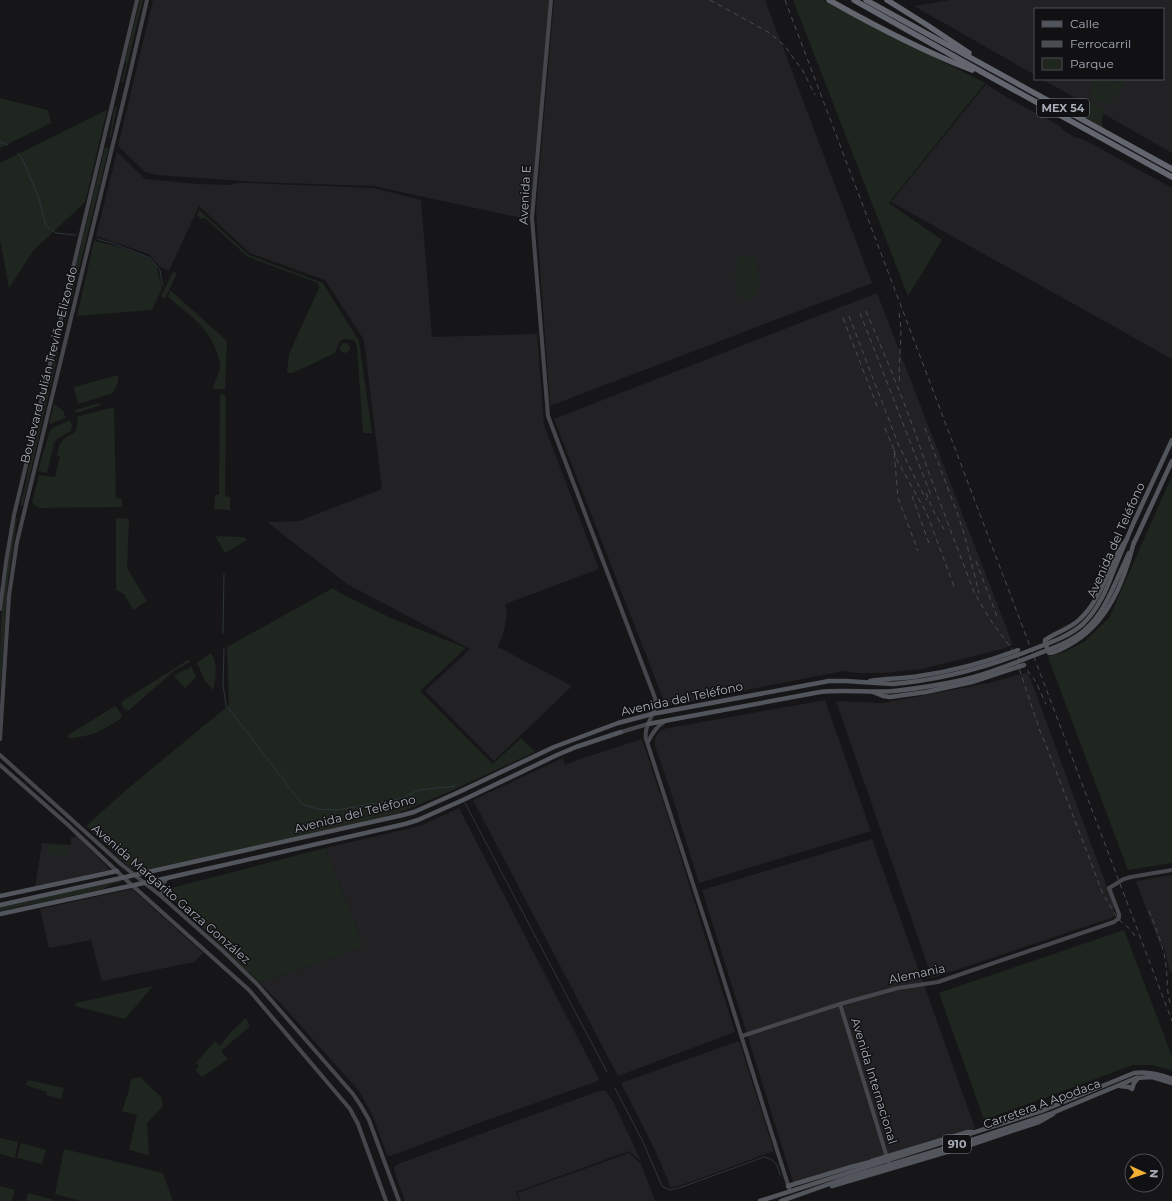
<svg xmlns="http://www.w3.org/2000/svg" width="1172" height="1201" viewBox="0 0 1172 1201" font-family="Montserrat,sans-serif">
<rect width="100%" height="100%" fill="#161618"/>
<!-- built -->
<g fill="#222225">
<polygon points="153,0 549,0 531,220 373,186 255,182 156,175 145,172 118,146"/>
<polygon points="554,0 765,0 872,283 550,406 536,211"/>
<polygon points="950,0 1172,0 1172,153 1042,79 1163,79 1163,9 1035,9 1035,75 914,6"/>
<polygon points="986,84 1008,98 1060,126 1062,129 1076,138 1083,139 1172,188 1172,359 891,202"/>
<polygon points="117,152 145,179 197,184 230,185 239,183 249,183 373,188 421,200 432,337 537,334 544,425 599,569 505,604 507,613 506,621 503,634 498,647 572,686 494,761 425,691 470,649 347,584 267,522 299,521 382,489 364,340 325,280 250,253 199,206 169,271 159,266 149,254 96,236"/>
<polygon points="877,293 1013,645 998,650 922,669 883,673 856,673 843,671 666,706 554,419"/>
<polygon points="1028,672 1114,906 1114,917 932,978 836,701 883,703 989,683"/>
<polygon points="825,700 871,831 699,883 670,790 655,746 655,739 658,733 663,729"/>
<polygon points="642,739 660,794 661,794 735,1032 618,1076 473,800 563,758 565,765 574,761"/>
<polygon points="459,808 599,1079 598,1081 490,1119 390,1156 387,1155 373,1116 360,1092 283,1006 260,983 364,947 325,848 420,826"/>
<polygon points="77,836 110,870 35,887 42,843 71,845 71,838"/>
<polygon points="872,839 975,1128 794,1185 702,890"/>
<polygon points="1172,875 1172,972 1170,972 1163,944 1160,945 1136,881"/>
<polygon points="132,889 203,953 194,962 102,981 91,940 49,948 40,909"/>
<polygon points="739,1041 774,1151 688,1183 671,1188 655,1150 621,1083"/>
<polygon points="599,1091 605,1091 612,1099 641,1161 629,1151 516,1192 519,1201 405,1201 395,1173 394,1167 398,1164"/>
<polygon points="629,1153 641,1164 655,1201 520,1201 517,1193"/>
</g>
<!-- green -->
<g fill="#1e261f">
<polygon points="140,0 143,0 123,82 121,82 126,64 125,60"/>
<polygon points="793,0 822,0 985,83 889,203 942,240 908,296"/>
<path d="M1094,79H1110L1117,83L1120,79L1127,82C1123,87 1112,103 1106,104C1101,104 1095,98 1091,96L1090,90Z"/>
<polygon points="0,98 48,110 51,123 0,148"/>
<path d="M1087,99L1104,109C1103,117 1100,119 1103,128L1071,110L1080,107Z"/>
<path d="M115,106L117,107L111,137H109C112,127 112,117 115,106Z"/>
<polygon points="107,110 85,202 33,251 9,288 0,240 0,163"/>
<polygon points="105,147 109,148 66,321 65,320 68,309 69,294"/>
<polygon points="199,210 249,255 323,283 359,341 372,433 363,433 357,348 356,343 353,340 343,339 339,342 335,353 293,373 289,373 287,372 289,354 319,288 318,283 248,257 205,218 201,219 197,215"/>
<polygon points="94,241 116,246 148,258 156,265 162,288 152,310 77,316"/>
<path d="M747,255C750,256 753,257 755,259C759,265 760,287 757,293C755,296 750,299 746,299C743,299 740,297 738,294C735,290 734,266 737,261C739,257 743,256 747,255Z"/>
<polygon points="173,272 177,273 165,299 161,296"/>
<path d="M170,290L227,341L225,389H214L213,388C214,381 219,375 220,367C221,362 218,357 217,352C207,325 189,315 168,297Z"/>
<path d="M60,334H61C58,352 55,369 51,386H49C53,368 55,351 60,334Z"/>
<circle cx="345" cy="348" r="5"/>
<polygon points="118,375 118,382 113,393 78,404 74,387"/>
<polygon points="48,391 49,392 23,505 20,505 27,480 28,469 46,392"/>
<polygon points="221,394 224,395 226,397 225,496 230,497 230,510 214,509 215,495 219,495 220,396"/>
<polygon points="100,403 101,405 76,413 75,410"/>
<polygon points="54,404 64,411 64,414 66,418 50,424 49,423"/>
<path d="M114,407L116,498L122,499V507L40,508L34,505L32,502L39,475L55,477L60,456H57C58,452 58,446 61,443C68,431 80,438 77,417Z"/>
<polygon points="70,420 72,425 71,431 57,439 54,443 47,473 38,471 49,433 52,428"/>
<polygon points="1172,476 1172,863 1128,870 1048,657 1064,652 1084,642 1109,618"/>
<path d="M16,518L17,519L8,581L0,696C0,659 0,621 4,585C7,562 12,540 16,518Z"/>
<polygon points="116,518 129,519 127,568 147,601 133,610 124,594 116,590"/>
<polygon points="215,536 244,537 247,540 225,553"/>
<polygon points="333,588 340,593 393,619 466,648 420,691 493,764 521,738 535,752 453,790 399,813 312,834 223,853 150,869 131,869 86,826 125,791 229,705 227,647"/>
<path d="M211,653C218,662 216,680 213,690L205,681L197,663Z"/>
<polygon points="188,660 190,662 174,671 128,711 126,710 122,706 122,702 124,700"/>
<polygon points="191,666 196,677 185,688 174,676 186,669 187,670"/>
<path d="M115,706L117,708L122,715L120,719C104,730 88,738 68,738V735Z"/>
<polygon points="49,844 67,846 67,855 48,854"/>
<polygon points="325,848 364,947 260,983 169,896 167,890 171,888"/>
<polygon points="121,880 121,882 111,884 103,889 0,911 0,907"/>
<polygon points="1124,930 1172,1056 1172,1070 1152,1065 1133,1065 984,1120 939,993"/>
<polygon points="153,986 125,1019 75,1006 76,1003"/>
<polygon points="246,1018 250,1026 221,1051 228,1059 202,1077 195,1070 199,1067 196,1063 215,1041 220,1046 229,1034"/>
<polygon points="140,1077 161,1097 163,1106 147,1123 149,1155 129,1150 137,1115 122,1111 129,1090 131,1079"/>
<polygon points="28,1080 64,1088 61,1099 46,1095 47,1092 26,1085"/>
<polygon points="0,1138 18,1142 15,1158 0,1154"/>
<polygon points="21,1143 46,1150 42,1164 17,1158"/>
<polygon points="64,1149 163,1173 173,1201 80,1201 55,1194"/>
<polygon points="0,1186 15,1190 12,1201 0,1201"/>
<polygon points="28,1193 54,1200 54,1201 26,1201"/>
</g>
<g fill="none" stroke-linecap="round" stroke-linejoin="round">
<!-- stream -->
<g stroke="#2c353c" stroke-width="1">
<polyline points="0,142 8,145"/>
<polyline points="18,153 23,160 39,199 46,226 56,233 76,235"/>
<polyline points="97,239 112,243 150,258 160,270 162,284 164,286"/>
<polyline points="223,633 224,574"/>
<polyline points="224,648 223,685 226,705 302,804 317,809 338,810 403,798 418,790 456,786"/>
<polyline points="465,803 607,1072"/>
<path d="M615,1088L643,1142L662,1186L670,1190L682,1187L764,1157C776,1160 777,1164 780,1175"/>
</g>
<!-- secondary -->
<g stroke="#45474d" stroke-width="4">
<path d="M551,0L532,218L548,416L655,698C658,713 643,724 646,739L717,958L765,1112L790,1191"/>
<polyline points="0,609 6,562 14,515 137,0"/>
<polyline points="621,732 648,724"/>
<polyline points="0,739 9,596 17,542 127,86 147,0"/>
<path d="M648,742C652,733 656,727 665,721"/>
<polyline points="0,755 122,865 161,896 222,950 257,984 353,1094 361,1106 369,1120 399,1201"/>
<polyline points="0,765 67,824 124,878 249,990 350,1109 358,1124 386,1201"/>
<polyline points="161,896 162,886 167,878"/>
<polyline points="840,1004 889,1164"/>
<polyline points="742,1036 840,1004 898,988 938,982 1114,922 1119,918 1119,914 1109,888 1124,879 1131,877 1172,870"/>
</g>
<!-- primary -->
<g stroke="#53555c" stroke-width="4.5">
<path d="M1127,539C1107,564 1104,597 1080,619C1070,629 1056,632 1045,640V642L1049,653C1056,653 1063,648 1069,645C1107,625 1124,582 1134,542"/>
<polyline points="1134,543 1172,461"/>
<polyline points="1113,572 1133,524 1172,440"/>
<polyline points="1119,575 1129,553"/>
<path d="M870,681C886,678 903,679 919,676C953,671 986,662 1018,650"/>
<polyline points="873,692 883,696 890,697 926,692 972,682 1024,665"/>
<path d="M648,724L820,692C845,689 869,693 894,691"/>
<polyline points="0,896 117,871"/>
<polyline points="0,905 403,815 414,812 459,792 554,747 618,723 652,714 829,681 845,681 893,684"/>
<polyline points="0,914 167,878 405,824 418,820 463,800 557,755 576,747 621,732"/>
<polyline points="1120,1086 1129,1087 1132,1089 1134,1083 1138,1078"/>
<polyline points="872,1161 968,1132 973,1132"/>
<polyline points="788,1186 851,1167 874,1161"/>
<polyline points="832,1186 967,1146 1039,1122 1053,1114"/>
<path d="M760,1201L1044,1110L1134,1073C1147,1071 1159,1074 1172,1079"/>
<polyline points="781,1201 849,1177 969,1141 1050,1114 1136,1078 1152,1077 1172,1083"/>
</g>
<!-- highway -->
<g stroke="#63666e" stroke-width="5.5">
<path d="M829,0C875,26 923,51 972,70"/>
<polyline points="854,0 989,76 1172,177"/>
<polyline points="866,0 1172,169"/>
<polyline points="887,0 927,25 969,53"/>
</g>
<!-- rail -->
<g stroke="#4a4c52" stroke-width="1" stroke-dasharray="5 4" stroke-linecap="butt">
<polyline points="710,0 768,32 784,45 803,71 815,95"/>
<polyline points="785,0 1172,1021"/>
<path d="M866,311C888,363 910,414 927,468L974,592L989,618L1036,682L1046,704"/>
<polyline points="860,313 932,498"/>
<path d="M899,313C904,336 897,361 900,385"/>
<path d="M849,316L899,446C909,464 916,483 927,500"/>
<polyline points="843,318 877,406"/>
<polyline points="885,428 894,450 898,498 918,551"/>
<polyline points="925,428 958,515 965,537 979,593"/>
<polyline points="894,450 897,460 927,514 955,589"/>
<polyline points="926,493 934,512 945,531"/>
<polyline points="912,496 930,546"/>
<polyline points="976,561 998,619"/>
<polyline points="1016,661 1019,668 1040,731 1048,750 1103,894 1118,919 1131,930 1137,939"/>
<path d="M1149,911C1155,926 1162,942 1165,959C1168,974 1166,989 1170,1003"/>
</g>
<!-- primary-bridge -->
<g stroke="#53555c" stroke-width="4.5">
<path d="M893,684C942,680 985,668 1031,650C1049,643 1068,637 1083,624C1098,609 1106,591 1113,572"/>
<path d="M894,691C921,688 948,684 974,677C995,671 1015,663 1035,655C1052,648 1072,642 1086,629C1102,614 1110,595 1119,575"/>
</g>
</g>
<g text-anchor="middle" stroke-width="3" stroke-linejoin="round" paint-order="stroke">
<!-- shield labels -->
<g fill="#111113" stroke="#7b7e86" stroke-width="1">
<rect x="1037" y="99" width="52" height="18" rx="3"/>
<rect x="943" y="1135" width="28" height="18" rx="3"/>
</g>
<g font-size="11" font-weight="bold" fill="#a8adb8">
<text x="1063" y="112">MEX 54</text>
<text x="957" y="1148">910</text>
</g>
<!-- street labels -->
<g font-size="12" fill="#a8adb8" stroke="#111113">
<text transform="translate(525 195) rotate(-87)" y="4">Avenida E</text>
<text transform="translate(49 365) rotate(-76)" y="4">Boulevard Julián Treviño Elizondo</text>
<text transform="translate(1116 540) rotate(-66)" y="4">Avenida del Teléfono</text>
<text transform="translate(682 699) rotate(-12)" y="4">Avenida del Teléfono</text>
<text transform="translate(355 814) rotate(-14)" y="4">Avenida del Teléfono</text>
<text transform="translate(171 894) rotate(41)" y="4">Avenida Margarito Garza González</text>
<text transform="translate(917 974) rotate(-12)" y="4">Alemania</text>
<text transform="translate(874 1081) rotate(73)" y="4">Avenida Internacional</text>
<text transform="translate(1042 1104) rotate(-20)" y="4">Carretera A Apodaca</text>
</g>
</g>
<!-- legend -->
<rect x="1034" y="8" width="130" height="72" fill="#111113" stroke="#4d4f55"/>
<rect x="1042" y="21" width="20" height="6" fill="#53555c" stroke="#4d4f55"/>
<text x="1070" y="28" font-size="12" fill="#a8adb8">Calle</text>
<rect x="1042" y="41" width="20" height="6" fill="#4a4c52" stroke="#4d4f55"/>
<text x="1070" y="48" font-size="12" fill="#a8adb8">Ferrocarril</text>
<rect x="1042" y="58" width="20" height="12" fill="#1e261f" stroke="#4d4f55"/>
<text x="1070" y="68" font-size="12" fill="#a8adb8">Parque</text>
<!-- north arrow -->
<g transform="translate(1144 1173) rotate(93)"><circle r="19" fill="#111113" stroke="#4d4f55"/>
<path d="M0-3L7 15L0 10L-7 15Z" fill="#f2b134"/>
<text y="-6" font-size="11" font-weight="bold" text-anchor="middle" fill="#a8adb8">N</text>
</g>
</svg>
